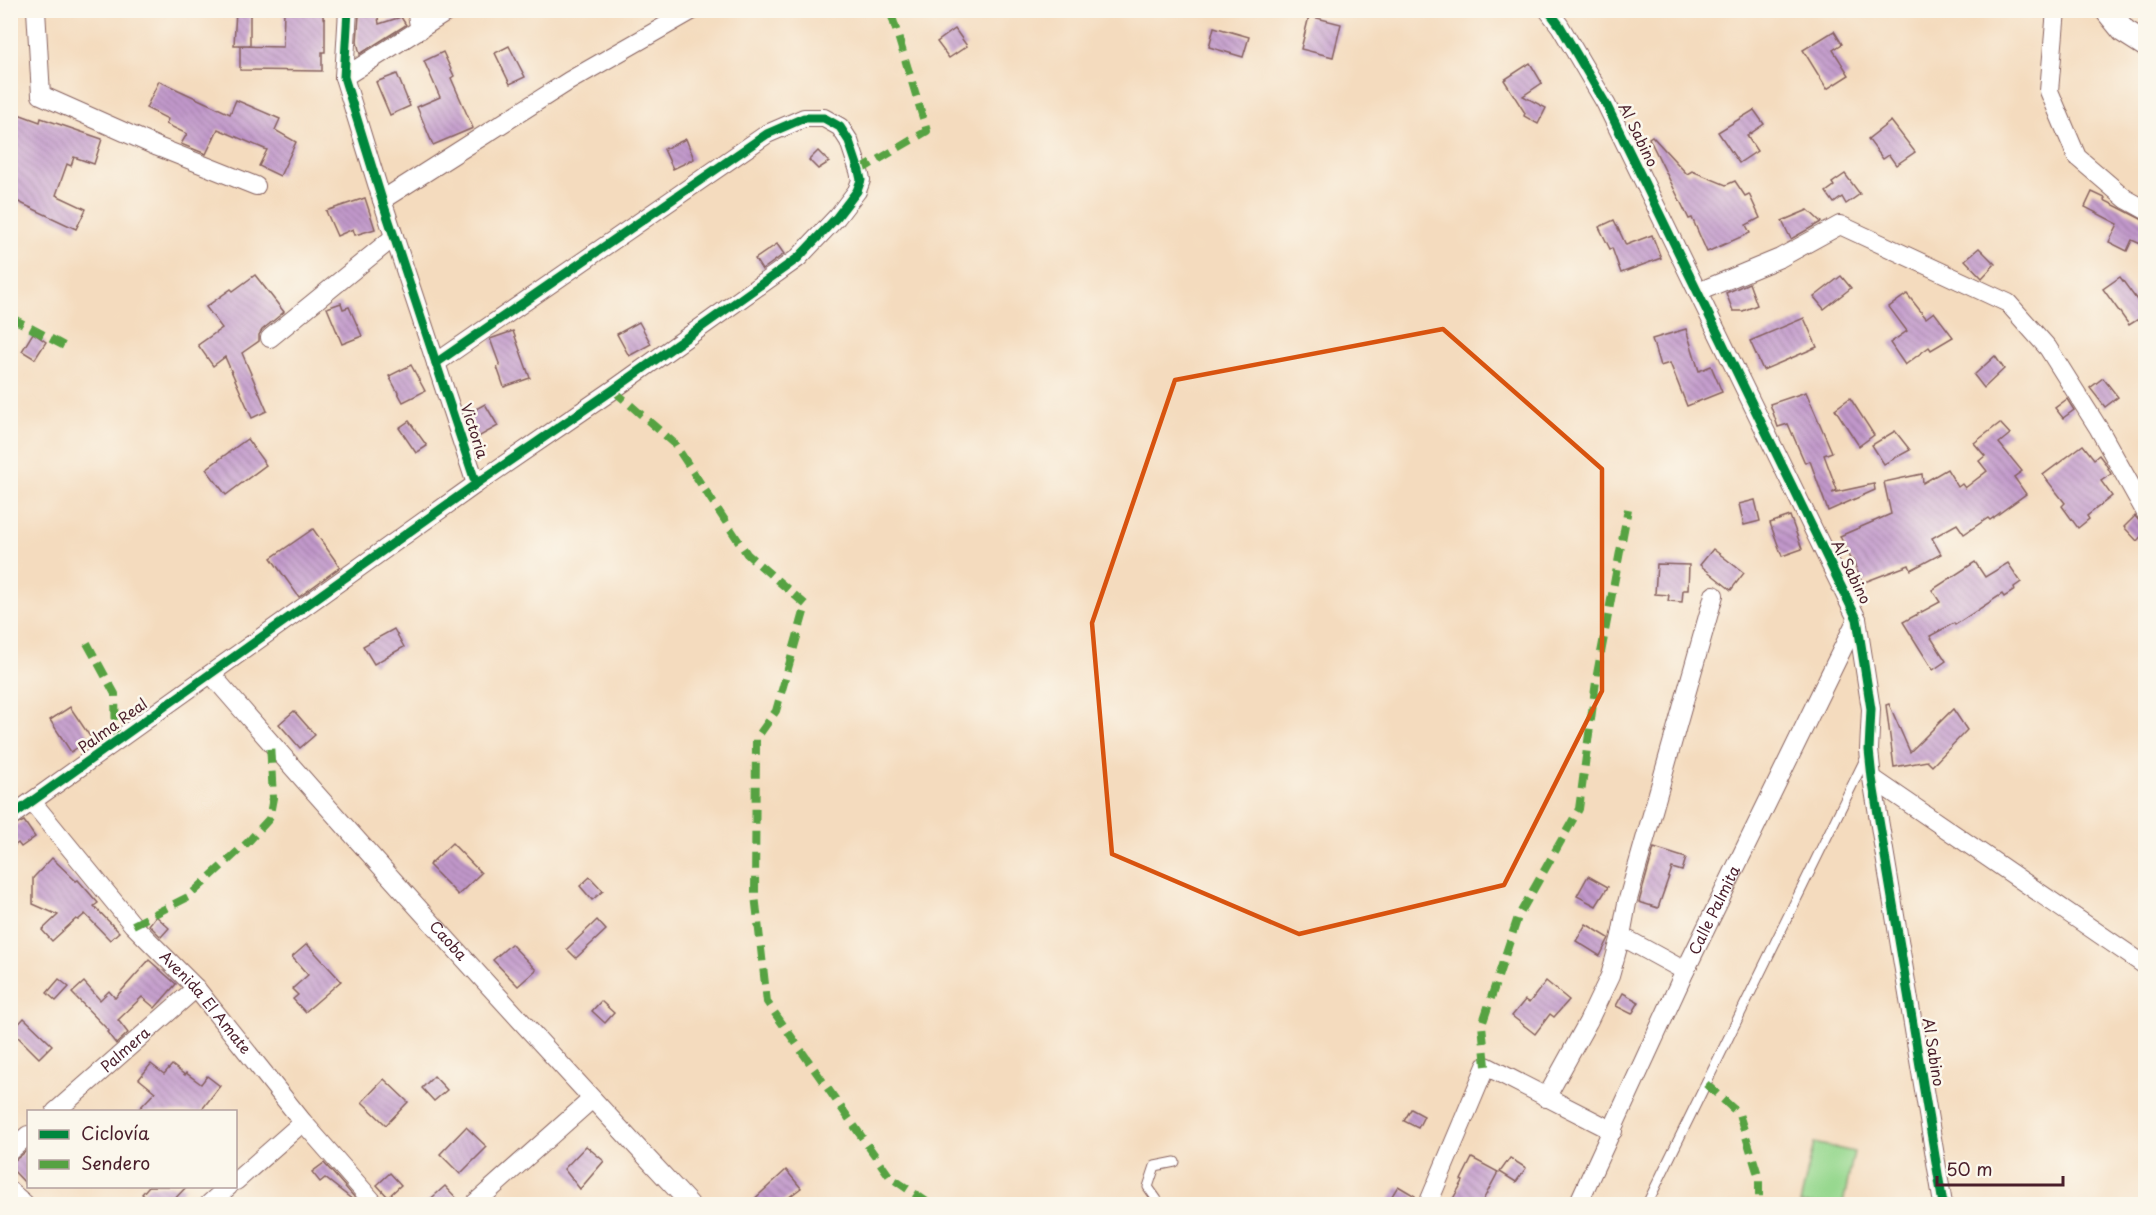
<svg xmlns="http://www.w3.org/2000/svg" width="2156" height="1215" viewBox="0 0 2156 1215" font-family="'Playpen Sans',sans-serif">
<defs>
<pattern id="building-back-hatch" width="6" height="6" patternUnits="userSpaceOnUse" patternTransform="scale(1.5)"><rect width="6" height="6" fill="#c198cb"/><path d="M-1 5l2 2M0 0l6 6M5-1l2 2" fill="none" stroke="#9f7ba5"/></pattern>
</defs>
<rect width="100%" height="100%" fill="#fbf7ec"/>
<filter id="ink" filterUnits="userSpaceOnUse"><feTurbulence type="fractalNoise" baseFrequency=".0167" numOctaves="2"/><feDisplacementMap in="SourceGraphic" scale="12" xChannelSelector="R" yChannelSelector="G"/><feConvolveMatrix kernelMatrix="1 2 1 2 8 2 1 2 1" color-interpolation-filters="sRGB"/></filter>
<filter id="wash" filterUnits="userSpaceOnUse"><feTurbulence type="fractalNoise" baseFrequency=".008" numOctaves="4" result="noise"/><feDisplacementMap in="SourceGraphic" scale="24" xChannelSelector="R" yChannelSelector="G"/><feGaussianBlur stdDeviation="1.35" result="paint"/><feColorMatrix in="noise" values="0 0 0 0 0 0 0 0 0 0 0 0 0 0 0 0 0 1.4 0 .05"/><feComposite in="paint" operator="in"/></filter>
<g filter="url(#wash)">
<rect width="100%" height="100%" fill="#f4dbbe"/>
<!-- grass -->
<polygon fill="#97d88f" stroke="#707c5d" stroke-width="1.5" points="1814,1143 1854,1152 1843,1204 1800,1204"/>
<g id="blocks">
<!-- building -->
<g fill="url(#building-back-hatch)">
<polygon points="236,10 250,10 250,45 234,45"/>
<polygon points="284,10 323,10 323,18 325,19 325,52 322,52 322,71 240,70 240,46 283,47"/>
<polygon points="369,10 377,10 379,24 401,17 406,25 360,54 357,42 359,16"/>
<polygon points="1309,16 1341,24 1333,57 1301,49"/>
<polygon points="1214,27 1249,37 1243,57 1209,47"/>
<polygon points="955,29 967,46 949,58 937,42"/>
<polygon points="1834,31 1842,44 1833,50 1849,75 1827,89 1803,50"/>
<polygon points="509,46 525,77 510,84 495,53"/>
<polygon points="443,52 454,76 451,78 473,128 433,145 417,107 440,97 424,61"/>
<polygon points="1530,63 1542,83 1523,96 1546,108 1538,124 1524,116 1525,113 1504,80"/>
<polygon points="397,74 410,106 390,115 376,82"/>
<polygon points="159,81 230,114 236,100 280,119 275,130 296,142 280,176 259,166 267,150 218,129 206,154 181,144 187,134 166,124 168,119 146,108"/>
<polygon points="1754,110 1764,124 1747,136 1757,151 1739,163 1718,132"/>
<polygon points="10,111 40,122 41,118 102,139 94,164 74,157 71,166 67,164 56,195 86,209 76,229 10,198"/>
<polygon points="1891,121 1915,152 1896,165 1889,155 1883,159 1868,139"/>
<polygon points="1652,136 1687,174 1692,171 1726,185 1735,181 1745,196 1749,194 1760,218 1746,225 1750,233 1707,252 1692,218 1689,219 1649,138"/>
<polygon points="686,139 694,159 673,169 664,149"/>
<polygon points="818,151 829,162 818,169 809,160"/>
<polygon points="1845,174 1860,194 1846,204 1842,197 1834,203 1826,192 1834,186 1832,183"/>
<polygon points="2092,192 2105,198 2104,200 2145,221 2145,246 2132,240 2127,251 2109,242 2118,224 2085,207"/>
<polygon points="365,198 375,229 355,235 353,229 337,236 326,211"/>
<polygon points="1808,210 1821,222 1791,239 1782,221"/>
<polygon points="1614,220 1626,245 1652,235 1661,258 1621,273 1612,248 1610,249 1599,227"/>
<polygon points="777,244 784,254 762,270 755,259"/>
<polygon points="1979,248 1995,264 1982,278 1965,260"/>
<polygon points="255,275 284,312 262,330 259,335 259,341 242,353 267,411 252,418 225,357 213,366 198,345 222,328 206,307 231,289 233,291"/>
<polygon points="1841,276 1851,288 1824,309 1814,297"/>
<polygon points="2120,277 2145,311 2145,315 2129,325 2103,289"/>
<polygon points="1749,283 1757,305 1743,311 1733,311 1726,293"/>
<polygon points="1907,294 1926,318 1934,312 1953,337 1931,350 1929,347 1905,365 1890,343 1907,331 1889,307"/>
<polygon points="341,303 343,309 349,307 362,336 342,344 327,308"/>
<polygon points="1804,318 1817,347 1763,370 1750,341"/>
<polygon points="639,322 651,344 629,356 617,334"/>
<polygon points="1686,329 1699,371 1711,366 1722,392 1687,406 1670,363 1660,366 1652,339"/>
<polygon points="513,331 530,378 504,387 497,367 500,366 490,339"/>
<polygon points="33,333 46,342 35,359 22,351"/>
<polygon points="1995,356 2004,369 1984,388 1974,375"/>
<polygon points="411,365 425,391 403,402 389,376"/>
<polygon points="2103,378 2118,397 2105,407 2090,388"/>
<polygon points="1806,392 1832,452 1824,455 1837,490 1832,493 1874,484 1875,490 1828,511 1810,461 1805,463 1788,424 1778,427 1770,404"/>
<polygon points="1850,398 1874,435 1859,446 1835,409"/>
<polygon points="2067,399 2074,410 2063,418 2055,408"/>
<polygon points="485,404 498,426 473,440 465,415"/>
<polygon points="409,421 427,446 416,453 399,428"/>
<polygon points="2000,423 2010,434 1999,443 2022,471 2014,477 2026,494 1990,520 1988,518 1964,534 1957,524 1932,538 1941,554 1911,570 1909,565 1862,583 1853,560 1851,561 1840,536 1891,514 1884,482 1922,474 1923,483 1947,469 1958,487 1962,484 1965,488 1987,471 1979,461 1985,456 1974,443"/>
<polygon points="1895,431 1910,450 1884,464 1872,445"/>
<polygon points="247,439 266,465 226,495 206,469"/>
<polygon points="2083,445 2094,459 2099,455 2105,463 2111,474 2101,481 2112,496 2087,516 2089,519 2078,528 2062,506 2065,503 2043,475"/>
<polygon points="1755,500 1760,521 1744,525 1739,504"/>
<polygon points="1790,516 1802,549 1782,556 1770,523"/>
<polygon points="2135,516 2140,522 2145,524 2145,532 2137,541 2124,527"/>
<polygon points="313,529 340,567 299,597 271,558"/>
<polygon points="1713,549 1744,573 1731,590 1700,565"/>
<polygon points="1975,562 1985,577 2008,563 2021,582 2014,587 2015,590 2004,597 2002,594 1955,625 1954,623 1930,636 1946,661 1933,670 1903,622 1940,602 1932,590"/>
<polygon points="1657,564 1689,565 1688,590 1683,590 1682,602 1668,601 1669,595 1655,594"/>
<polygon points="394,629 404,647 374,664 363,646"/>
<polygon points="1889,704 1910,752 1953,709 1967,730 1932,766 1927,761 1894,767 1886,705"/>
<polygon points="70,707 91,738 71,752 50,720"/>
<polygon points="294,711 315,735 300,748 279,724"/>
<polygon points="24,821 35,837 21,847 18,843 10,849 10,828"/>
<polygon points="452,843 481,873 458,895 429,865"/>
<polygon points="1654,848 1686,858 1682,871 1672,868 1658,908 1639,902"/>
<polygon points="52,858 76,881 78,880 98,903 94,906 119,932 110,940 85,914 78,920 76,919 52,941 42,930 58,915 33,904 33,878"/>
<polygon points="1588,876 1608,887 1596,906 1577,896"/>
<polygon points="590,877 603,891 592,900 580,886"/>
<polygon points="156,916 169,928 161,937 149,925"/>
<polygon points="597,920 606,930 576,958 567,949"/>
<polygon points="1586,924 1609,938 1600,956 1576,941"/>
<polygon points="307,944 341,981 305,1012 293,999 298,995 292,989 308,975 292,957"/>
<polygon points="511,944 536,970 518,986 493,960"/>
<polygon points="149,960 176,984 155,1008 142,997 118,1020 128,1033 116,1044 107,1032 109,1031 72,993 84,982 100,1000 109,991 115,998"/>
<polygon points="59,979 69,987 56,1001 47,993"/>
<polygon points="1546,981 1569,1000 1554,1017 1550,1014 1535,1034 1512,1016 1525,1000 1529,1003"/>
<polygon points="1623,993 1639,1002 1632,1014 1616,1006"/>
<polygon points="601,1001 614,1013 605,1023 592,1011"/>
<polygon points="24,1018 52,1045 39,1058 12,1031"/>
<polygon points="151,1064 164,1074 172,1065 185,1075 186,1073 201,1084 207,1076 220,1086 200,1112 136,1112 155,1092 139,1079"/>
<polygon points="434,1076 447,1090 434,1101 422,1088"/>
<polygon points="384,1079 408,1102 386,1125 362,1102"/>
<polygon points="1411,1109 1424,1116 1418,1128 1404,1121"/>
<polygon points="466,1127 487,1147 460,1174 440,1154"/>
<polygon points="586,1146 604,1161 580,1189 564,1169"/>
<polygon points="28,1150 28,1186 10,1167 10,1164"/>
<polygon points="1472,1158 1498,1172 1481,1204 1450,1204 1463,1181 1461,1180"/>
<polygon points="1510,1158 1526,1168 1516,1182 1500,1172"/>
<polygon points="324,1163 355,1198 353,1200 325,1178 320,1182 312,1172"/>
<polygon points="786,1170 801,1188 780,1204 749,1204"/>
<polygon points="390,1173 401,1185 388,1197 377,1185"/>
<polygon points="149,1186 187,1186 170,1204 153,1204 142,1194"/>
<polygon points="445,1186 462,1204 425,1204"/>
<polygon points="1398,1186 1415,1196 1410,1204 1387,1204"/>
</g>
</g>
</g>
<g filter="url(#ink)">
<use href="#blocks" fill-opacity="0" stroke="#86615e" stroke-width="1.5"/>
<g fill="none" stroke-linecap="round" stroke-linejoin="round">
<!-- lane casing -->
<g stroke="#86615e" stroke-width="11">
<g id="lane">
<polyline points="1160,1204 1148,1187 1155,1166 1175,1162"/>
<polyline points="1647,1204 1867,755"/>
</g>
</g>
<!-- street casing -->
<g stroke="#86615e" stroke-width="20">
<g id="street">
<polyline points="36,10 41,95 158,147 256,186"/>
<polyline points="416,10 420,30"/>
<polyline points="1548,10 1560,26 1606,104 1857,619 1871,709 1869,750 1872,778 1943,1204"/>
<polyline points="2056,10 2049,91 2077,157 2126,199 2146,210"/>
<polyline points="344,77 450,10"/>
<polyline points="382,200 569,81 693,10"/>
<polyline points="1698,292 1780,258 1840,225 2008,303 2048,348 2099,429 2146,513"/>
<polyline points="270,338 394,237"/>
<polyline points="436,363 767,134 804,118 824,118 840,127 849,141 859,171 861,180 857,191 837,217 798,258 613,390 476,484"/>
<path id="s1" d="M211,674C367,854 528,1030 690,1204"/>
<polyline points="1872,778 2146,966"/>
<path id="s2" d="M33,803L133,925L196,988L303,1122L375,1204"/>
<polyline points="10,817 476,484 382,200 344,77 348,10"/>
<polyline points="1685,971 1621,936 1627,903 1714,595"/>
<polyline points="1546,1098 1588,1022 1610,976 1621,936"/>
<path id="s3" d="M55,1112L196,988"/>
<polyline points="10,1151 28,1135"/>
<polyline points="236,1181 303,1122"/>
<polyline points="10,1191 25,1204"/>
<polyline points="209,1204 229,1186"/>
<polyline points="474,1204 592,1099"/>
<polyline points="1428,1204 1486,1066 1613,1131"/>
<path id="s4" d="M1578,1204L1685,971L1857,619"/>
</g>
</g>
<!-- secondary casing -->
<g stroke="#86615e" stroke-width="26">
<polyline id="secondary" points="2107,10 2124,31 2146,45"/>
</g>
<!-- lane -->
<use href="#lane" stroke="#fff" stroke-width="9"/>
<!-- street -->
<use href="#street" stroke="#fff" stroke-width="18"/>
<!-- secondary -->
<use href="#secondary" stroke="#fff" stroke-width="24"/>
<!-- quiet -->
<g stroke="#56a243" stroke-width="8" stroke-dasharray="15 8" stroke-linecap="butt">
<polyline points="859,171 927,131 890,10"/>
<polyline points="10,317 70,349"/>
<polyline points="613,390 674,443 747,554 806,605 776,711 756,739 755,895 767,1002 890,1177 930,1204"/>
<polyline points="87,643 115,694 116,741"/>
<polyline points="133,925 188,897 248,842 269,819 273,798 270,742"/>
<polyline points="1486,1066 1482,1025 1518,917 1579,809 1597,674 1628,509"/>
<polyline points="1706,1084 1739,1114 1759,1178 1759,1204"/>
</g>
<!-- cycleway casing -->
<g stroke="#fbf7ec" stroke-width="13">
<g id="cycleway">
<polyline points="1548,10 1560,26 1606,104 1857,619 1871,709 1869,750 1872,778 1943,1204"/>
<polyline points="436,363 767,134 804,118 824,118 840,127 849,141 859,171 861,180 857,191 837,217 798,258 613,390 476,484"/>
<polyline points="10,817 476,484 382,200 344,77 348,10"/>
</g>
</g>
<!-- cycleway -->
<use href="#cycleway" stroke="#00873e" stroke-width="9"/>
</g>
</g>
<!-- marked area -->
<path fill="none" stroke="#d8530f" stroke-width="4.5" stroke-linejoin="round" d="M1443,329L1602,469V691L1504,885L1299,934L1112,854L1092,623L1175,380Z"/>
<g text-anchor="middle" stroke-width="5" stroke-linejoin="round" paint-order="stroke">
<!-- street labels -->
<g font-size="15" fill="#4a1f2b" stroke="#fbf7ec">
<text transform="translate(1638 135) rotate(64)" y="5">Al Sabino</text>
<text transform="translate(474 431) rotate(72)" y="5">Victoria</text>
<text transform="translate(1851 572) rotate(64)" y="5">Al Sabino</text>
<text transform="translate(113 726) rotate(-36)" y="5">Palma Real</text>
<text dy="5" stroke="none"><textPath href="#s4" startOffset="324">Calle Palmita</textPath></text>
<text dy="5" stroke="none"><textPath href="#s1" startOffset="357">Caoba</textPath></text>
<text dy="5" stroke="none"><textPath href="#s2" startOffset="264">Avenida El Amate</textPath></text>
<text dy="5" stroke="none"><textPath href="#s3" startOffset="94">Palmera</textPath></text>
<text transform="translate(1933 1052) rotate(81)" y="5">Al Sabino</text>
</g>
</g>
<!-- margin -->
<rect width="2156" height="1215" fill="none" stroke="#fbf7ec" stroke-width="36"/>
<!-- legend -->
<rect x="27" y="1110" width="210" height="78" fill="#fbf7ec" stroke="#b4a19f" stroke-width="1.5"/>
<rect x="39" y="1130" width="30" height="9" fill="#00873e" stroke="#b4a19f" stroke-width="1.5"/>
<text x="81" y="1140" font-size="18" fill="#4a1f2b">Ciclovía</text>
<rect x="39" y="1160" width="30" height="9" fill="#56a243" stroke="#b4a19f" stroke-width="1.5"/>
<text x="81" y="1170" font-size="18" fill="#4a1f2b">Sendero</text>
<!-- scale -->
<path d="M1937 1176v9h126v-9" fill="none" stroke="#4a1f2b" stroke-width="3"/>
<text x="1946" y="1176" font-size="18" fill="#4a1f2b" stroke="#fbf7ec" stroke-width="4.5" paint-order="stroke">50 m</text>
</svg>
